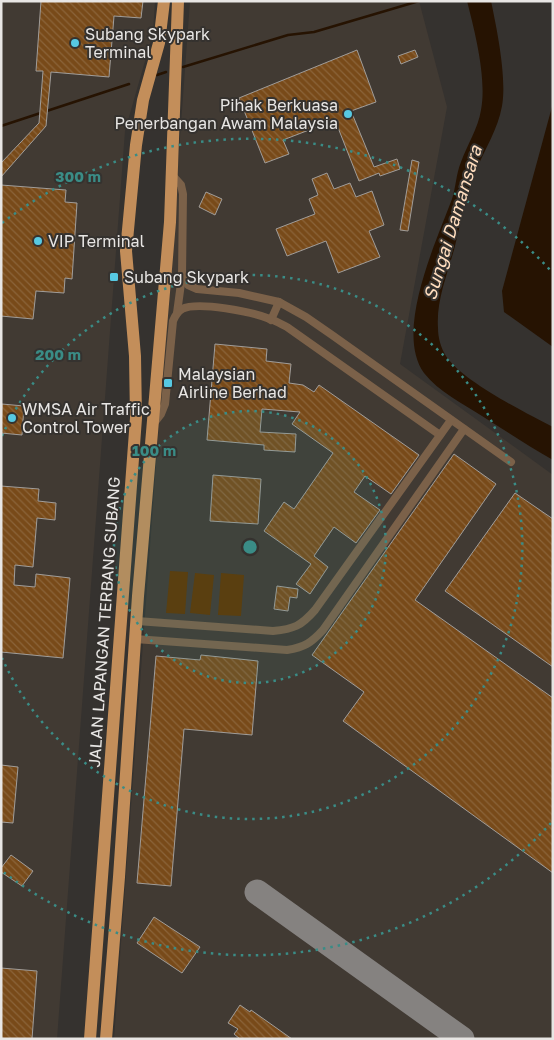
<svg xmlns="http://www.w3.org/2000/svg" width="554" height="1040" viewBox="0 0 554 1040" font-family="'Golos Text',sans-serif">
<defs>
<pattern id="building-back-hatch" width="6" height="6" patternUnits="userSpaceOnUse" patternTransform="scale(1.25)"><rect width="6" height="6" fill="#784a19"/><path d="M-1 5l2 2M0 0l6 6M5-1l2 2" fill="none" stroke="#8b643a"/></pattern>
</defs>
<rect width="100%" height="100%" fill="#35322f"/>
<!-- built -->
<g fill="#413a33">
<polygon points="1,1 155,1 153,33 125,131 57,1039 1,1039"/>
<polygon points="190,1 419,1 447,107 400,364 553,475 553,1039 114,1039"/>
</g>
<!-- grass -->
<g fill="#5f3500">
<polygon points="170,571 188,572 185,614 166,613"/>
<polygon points="195,573 214,575 210,615 190,613"/>
<polygon points="221,573 244,575 241,616 218,615"/>
</g>
<!-- water -->
<g fill="#261302">
<path d="M467,1H491C497,30 507,78 502,106C498,129 485,149 476,170C466,194 461,221 455,246C448,273 436,300 438,328C438,338 441,348 446,356C462,381 526,413 553,427V460C528,446 506,431 482,416C462,403 439,392 424,373C394,332 436,242 452,199C456,187 456,174 461,162C467,145 478,129 481,110C487,79 475,32 467,1Z"/>
<polygon points="553,103 553,347 504,312 502,291"/>
</g>
<g fill="none" stroke-linecap="round" stroke-linejoin="round">
<!-- stream -->
<g stroke="#261302" stroke-width="2.5">
<polyline points="183,67 288,35 314,32 419,1"/>
<polyline points="157,75 166,72"/>
<polyline points="1,126 129,84"/>
</g>
<!-- taxiway -->
<polyline stroke="#858280" stroke-width="25" points="257,892 462,1039"/>
</g>
<!-- building -->
<g fill="url(#building-back-hatch)" stroke="#a09d9a">
<polygon points="41,1 143,1 141,18 114,16 109,77 51,72 46,126 1,177 1,163 39,123 43,71 36,71"/>
<polygon points="357,50 376,102 351,111 374,167 397,159 400,169 380,176 379,173 359,181 335,120 283,140 289,154 265,163 239,98"/>
<polygon points="415,50 418,57 401,64 398,56"/>
<polygon points="412,160 419,162 408,231 400,230"/>
<polygon points="327,173 334,189 350,183 356,197 372,191 384,225 369,231 380,257 338,273 326,241 287,256 276,229 315,214 309,199 318,195 312,179"/>
<polygon points="1,185 66,190 65,202 77,203 72,279 65,278 64,293 36,291 33,319 1,316"/>
<polygon points="206,192 222,199 215,215 199,207"/>
<polygon points="215,344 267,349 266,361 291,364 289,383 303,385 314,392 319,385 419,455 391,494 365,476 354,492 380,510 356,543 334,527 314,556 328,567 310,594 296,584 311,564 264,531 284,502 294,509 333,453 292,424 300,412 262,409 260,432 296,434 295,452 264,450 264,445 207,440"/>
<polygon points="2,404 24,406 22,435 1,433"/>
<polygon points="454,454 496,484 415,600 553,698 553,873 343,721 364,692 312,655"/>
<polygon points="213,475 261,479 258,524 210,521"/>
<polygon points="1,486 39,489 38,501 56,503 55,520 37,518 33,567 15,565 14,585 35,587 36,574 70,578 63,658 1,652"/>
<polygon points="515,493 553,519 553,667 445,591"/>
<polygon points="277,586 298,589 297,598 290,597 288,611 274,609"/>
<polygon points="201,655 258,661 252,735 184,729 171,886 137,883 156,656 200,660"/>
<polygon points="1,765 18,767 13,823 1,822"/>
<polygon points="11,855 33,871 22,886 1,872 1,868"/>
<polygon points="154,917 200,947 182,973 137,943"/>
<polygon points="1,968 37,971 32,1039 1,1039"/>
<polygon points="240,1005 250,1012 251,1010 292,1039 240,1039 234,1034 238,1029 228,1023"/>
</g>
<g fill="none" stroke-linecap="round" stroke-linejoin="round">
<!-- minor -->
<g stroke="#7b6149" stroke-width="8">
<polyline points="172,175 181,185 183,194 182,276 188,285 197,289 239,293 279,302 306,317 332,335 511,462"/>
<polyline points="177,313 182,276"/>
<polyline points="271,320 279,302"/>
<path d="M154,423L161,414L165,404L173,321C175,316 177,312 182,309C198,301 253,312 270,319C276,321 281,324 287,327L440,435"/>
<path d="M137,621L273,631C294,629 301,626 315,610L451,420"/>
<path d="M135,639L287,650C305,647 311,643 323,630L464,429"/>
</g>
<!-- primary -->
<g stroke="#c38e5a" stroke-width="12">
<polyline points="90,1039 136,418 135,356 126,251 136,145 143,100 159,43 164,1"/>
<polyline points="106,1039 119,877 138,596 170,222 178,1"/>
</g>
</g>
<!-- distance rings -->
<circle cx="250" cy="547" r="136" fill="#3a8c86" fill-opacity=".12"/>
<g fill="none" stroke="#3a8c86" stroke-width="2.5" stroke-dasharray="2.5 5">
<circle cx="250" cy="547" r="136"/>
<path d="M2 436A272 272 0 1 1 2 658"/>
<path d="M551 823A408 408 0 0 1 2 871M2 223A408 408 0 0 1 551 271"/>
</g>
<!-- markers -->
<g fill="#57c9e2" stroke="#35322f" stroke-width="2">
<circle cx="75" cy="43" r="5"/>
<circle cx="348" cy="114" r="5"/>
<circle cx="38" cy="241" r="5"/>
<rect x="109" y="272" width="10" height="10" rx="2.5"/>
<rect x="163" y="378" width="10" height="10" rx="2.5"/>
<circle cx="12" cy="418" r="5"/>
</g>
<g text-anchor="middle" stroke-width="4" stroke-linejoin="round" paint-order="stroke">
<!-- poi labels -->
<g font-size="16" fill="#e8e6e4" stroke="#35322f" text-anchor="start">
<text x="85" y="40">Subang Skypark<tspan x="85" dy="18">Terminal</tspan></text>
<text x="338" y="111" text-anchor="end">Pihak Berkuasa<tspan x="338" dy="18">Penerbangan Awam Malaysia</tspan></text>
<text x="48" y="247">VIP Terminal</text>
<text x="124" y="283">Subang Skypark</text>
<text x="178" y="380">Malaysian<tspan x="178" dy="18">Airline Berhad</tspan></text>
<text x="22" y="415">WMSA Air Traffic<tspan x="22" dy="18">Control Tower</tspan></text>
</g>
<!-- street labels -->
<g font-size="16" fill="#e8e6e4" stroke="#35322f">
<text transform="translate(104 622) rotate(-86)" y="6">JALAN LAPANGAN TERBANG SUBANG</text>
</g>
<!-- water labels -->
<g font-size="18" font-style="italic" fill="#ffddbe" stroke="#35322f">
<text transform="translate(453 223) rotate(-73)" y="6">Sungai Damansara</text>
</g>
</g>
<circle cx="250" cy="547" r="8" fill="#3a8c86" stroke="#35322f" stroke-width="2.5"/>
<g font-size="15" text-anchor="middle" font-weight="bold" fill="#3a8c86" stroke="#35322f" stroke-width="4" stroke-linejoin="round" paint-order="stroke">
<text x="78" y="182">300 m</text>
<text x="58" y="360">200 m</text>
<text x="154" y="456">100 m</text>
</g>
<!-- border -->
<rect width="554" height="1040" fill="none" stroke="#e8e6e4" stroke-width="5"/>
</svg>
